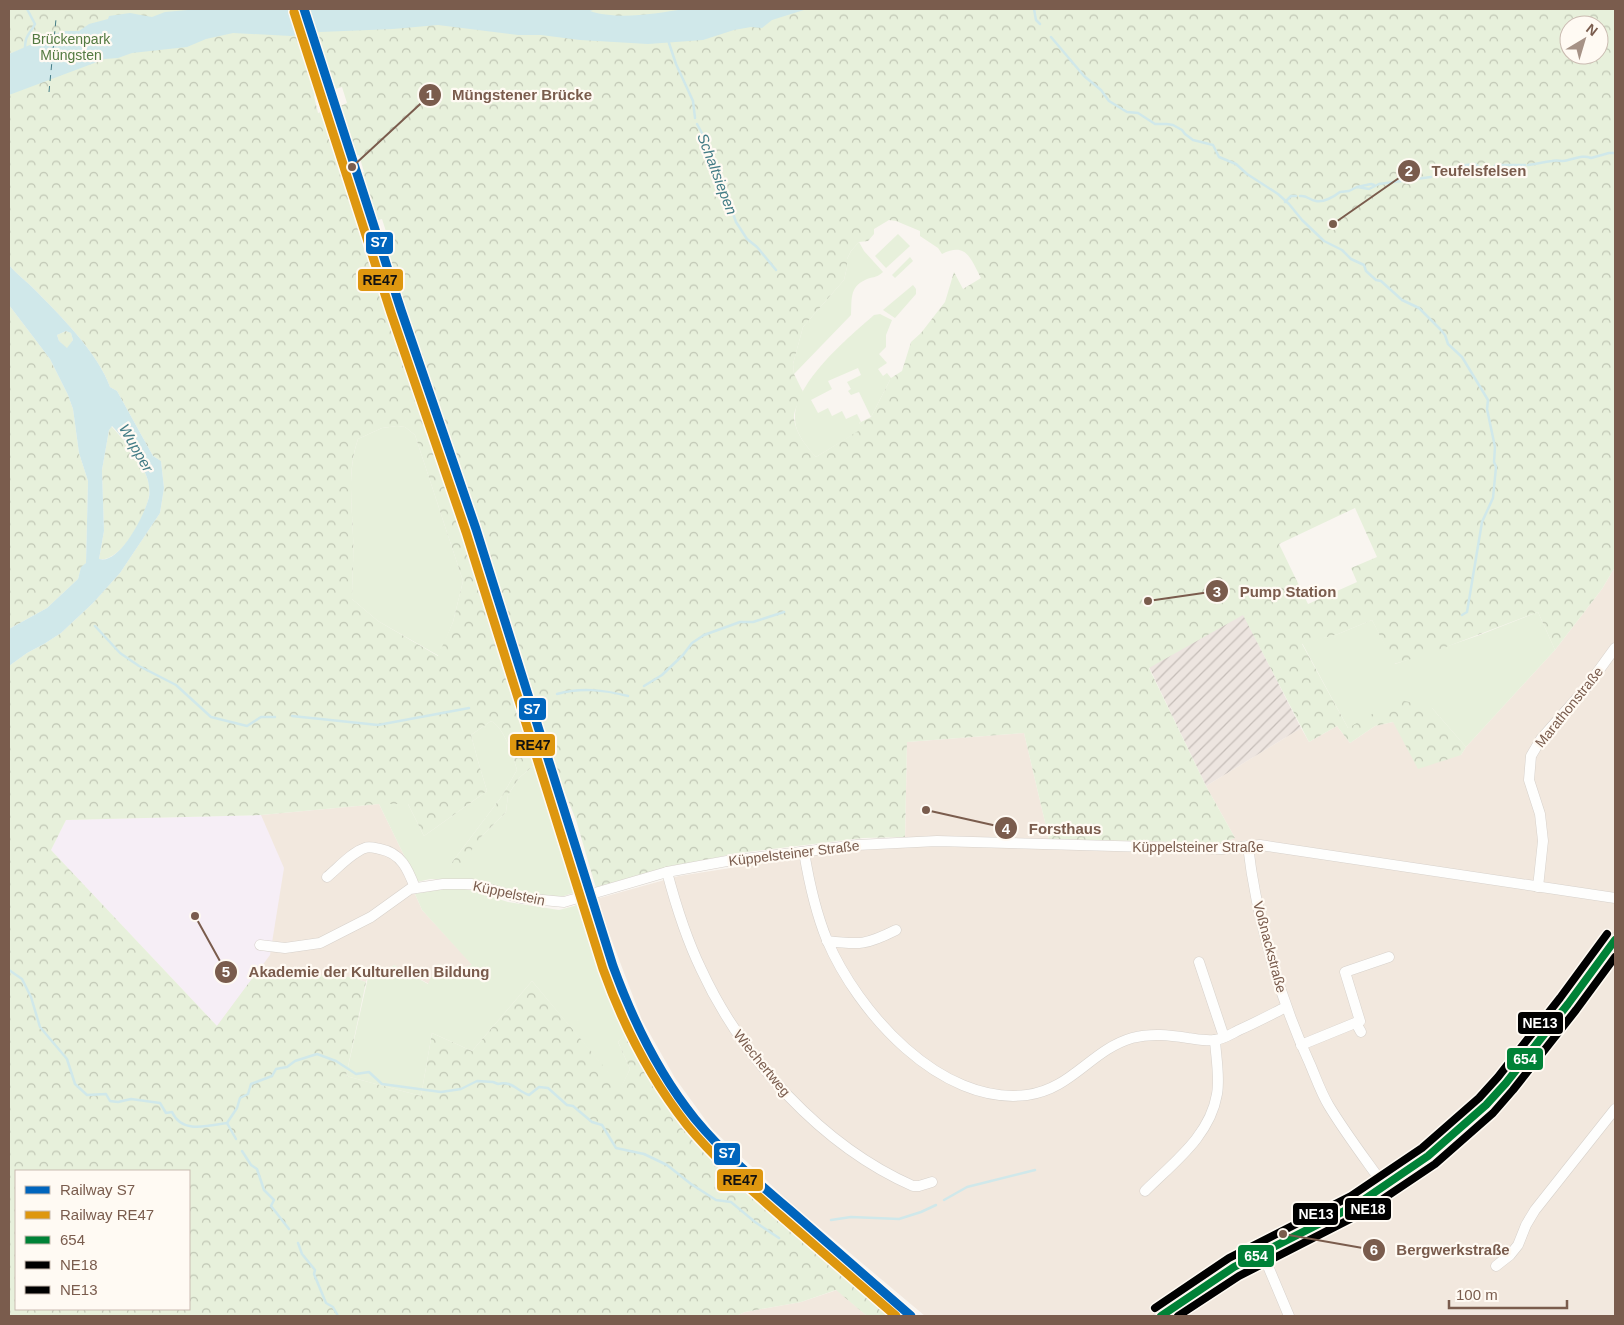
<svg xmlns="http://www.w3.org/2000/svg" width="1624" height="1325" viewBox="0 0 1624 1325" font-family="Helvetica,sans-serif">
<defs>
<pattern id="industrial-furrows" width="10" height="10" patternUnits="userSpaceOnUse" patternTransform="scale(1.25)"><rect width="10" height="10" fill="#ede5e0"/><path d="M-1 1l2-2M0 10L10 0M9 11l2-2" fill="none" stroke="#c5bdb8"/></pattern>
<pattern id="forest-crowns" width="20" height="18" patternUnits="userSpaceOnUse" patternTransform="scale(1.25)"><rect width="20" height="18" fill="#e7f0db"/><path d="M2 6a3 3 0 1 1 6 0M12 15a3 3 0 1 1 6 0" fill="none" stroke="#c0c6b4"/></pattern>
</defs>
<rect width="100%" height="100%" fill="#f9f5f0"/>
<!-- residential -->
<g fill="#f2e8de">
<polygon points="1615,567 1615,1316 925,1316 788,1201 712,1129 675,1078 642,1020 596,899 679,876 858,848 905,845 907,742 1024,733 1049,839 1221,843 1235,838 1206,786 1301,728 1309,742 1337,726 1350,743 1375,726 1393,722 1461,755 1466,747 1555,650 1602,589"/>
<polygon points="379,804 417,882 415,894 422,910 473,965 458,969 439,964 429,984 394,965 385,971 371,964 366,982 351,977 217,1026 261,815"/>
<polygon points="837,1290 867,1316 736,1316 745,1312 801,1302"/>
</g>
<!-- industrial -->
<polygon fill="url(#industrial-furrows)" points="1243,614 1301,728 1206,786 1149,667"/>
<!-- education -->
<polygon fill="#f6eef6" points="261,815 284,868 270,955 217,1026 51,850 66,820"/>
<!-- grass -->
<g fill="#e7f0db">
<polygon points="898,234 910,246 886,268 875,256"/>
<path d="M859,242L864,251L883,272C875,279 873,276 865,280C849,287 852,301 851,315L794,374L793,364L803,327L844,280L847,267V259L851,251Z"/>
<polygon points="910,257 913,261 895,278 892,275"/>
<polygon points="913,285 916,289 916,294 895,318 883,310"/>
<path d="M880,314L892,320L886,335V347L879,354L887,363L878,369L883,376L887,373L891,378L871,417L859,392L851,395L848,391L851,389L847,382L861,375L858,368L828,381L832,389L811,400L818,413L828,408L832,416L842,411L846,419L857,414L861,422L859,423L864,428L816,457C807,447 794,432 795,417C796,381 849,337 874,315Z"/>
<path d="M397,426L405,427L415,435L463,581L453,622L439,656L378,621L352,599C352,578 354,557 353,536C352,503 347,472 358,439L382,428Z"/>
<polygon points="1538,612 1555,650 1466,747 1432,708 1348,728 1302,643 1338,634 1372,620 1395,664 1477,636"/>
<path d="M491,721C504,727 513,756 517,770L502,796L450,865L481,837L506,812L508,795L519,778L541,759L576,892L558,898L529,894L468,880L430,879L417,882L379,804H408L424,836L487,791L478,761L471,735Z"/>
<polygon points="445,888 460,888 474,891 508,902 559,910 574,906 584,901 629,1030 618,1042 630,1069 621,1088 532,981 472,1051 432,1033 421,1096 346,1076 371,964 385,971 394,965 428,984 438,964 458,969 472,965 422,910 415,894"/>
</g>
<!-- forest -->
<g fill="url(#forest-crowns)" fill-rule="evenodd">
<path d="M9,9H1615V567L1602,589L1555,650L1538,612L1425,655L1394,664L1372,620L1338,634L1302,644L1348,728L1398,699L1432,708L1466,747L1461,755L1418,769L1393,722L1375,726L1350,743L1337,726L1309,742L1243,615L1149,668L1206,786L1235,838L1221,843L1049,839L1024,733L907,742L905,837L863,838L731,854L596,888L576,820L550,755L489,559L382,244L389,241L382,219L375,221L360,174L364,172L359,155L354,157L338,107L347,103L342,87L332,90L321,53H310L322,93L314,96L318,113L328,110L344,160L337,163L343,180L350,177L365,224L360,227L366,248L372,246L388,293L385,294L467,530L541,759L519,778L508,795L506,812L481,837L459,868L450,865L502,796L517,770C513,756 504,727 491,721L471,735L478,761L487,791L424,836L408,804H379L261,815L66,820L51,850L217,1026L257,972L351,977L366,982L346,1076L421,1096L432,1033L472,1051L532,981L621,1087L630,1069L618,1042L629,1030L662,1094L697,1137L730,1171L897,1316H867L836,1290L801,1302L745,1312L736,1316H9V666L27,653L44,644L61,633L93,603L120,573L160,513L164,488L161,461L153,456L117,391L110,387C99,355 61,316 37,292C28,282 17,275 9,265V95L18,90L32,45L9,54ZM1569,25H1599V55H1569ZM889,220L896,221L920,231V236L938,248L942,254C967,241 971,260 981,278L963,289L954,272L945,302L921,333L911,342L902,371L891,378L871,417L859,423L863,428L816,457C807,447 796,434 794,419C793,411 800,400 803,392L794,374L793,364L803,327L844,280L847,267V259L851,251L859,242L868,241L874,234V229ZM397,426L405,427L415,435L463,581L453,622L438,656L378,621L352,599C352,578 354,557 353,536C352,503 347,471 358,439L382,428ZM1355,508L1377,557L1351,568L1357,582L1308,604L1279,544ZM16,1171H189V1309H16Z"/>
<polygon points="9,305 50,359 68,395 73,409 79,453 88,481 86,563 81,568 78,579 47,608 9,629"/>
<polygon points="66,331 71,333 73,340 67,349 59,341 57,335"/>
<path d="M111,426C122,437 145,466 148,481C149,485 150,492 149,496C146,515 121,563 99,559L104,531L102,470L109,430Z"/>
</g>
<!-- water -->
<g fill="#d0e8ea" fill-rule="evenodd">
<path d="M199,9H596L590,11C616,20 656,14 683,9H807L772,20L762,28L751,27L734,30L703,40L648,44L580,40L541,35H518L438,25L393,29L320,32L291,36L233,33L206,39L187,47L132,53L118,58L105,59L9,95V54L62,31H79L89,24L108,19L109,16L130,13L152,17L165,12Z"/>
<path d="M9,265C17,275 28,282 37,292C61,316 99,355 110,387L117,391L153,456L161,461L164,488L160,513L120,573L93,603L61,633L44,644L27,653L9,666V629L47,608L78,579L81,567L86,563L88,481L79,453L73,409L68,395L50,359L9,305ZM66,331L71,333L73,340L67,348L59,341L57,335ZM112,426C123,437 145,466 148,481C149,486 150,492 149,497C145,514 120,565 99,559L104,531L102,470L109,430Z"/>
</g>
<!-- pier -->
<polygon fill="#f9f5f0" points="295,9 306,9 314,36 304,37"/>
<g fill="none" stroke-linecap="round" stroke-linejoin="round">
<!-- stream -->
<g stroke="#d0e8ea" stroke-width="2.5">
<polyline points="1034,9 1036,20 1040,24"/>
<polyline points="1051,37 1084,76 1101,90 1109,101 1127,112 1138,113 1155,124 1167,124 1173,125 1182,130 1185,134 1193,140 1213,145 1219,157 1236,164 1247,174 1278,194 1289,204 1302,220 1324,241 1342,250 1351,259 1364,265 1366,271 1376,280 1381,281 1402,300 1419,308 1440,329 1445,335 1448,344 1462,357 1488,400 1487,409 1495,447 1494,462 1496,467 1493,498 1482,522 1467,612 1462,615"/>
<polyline points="668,40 676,64 693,101 695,118"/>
<path d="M25,50C25,34 29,36 35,24L27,9"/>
<polyline points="697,124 709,146 736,222 747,239 757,247 776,270"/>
<path d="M1528,165C1537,164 1543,162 1552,161C1556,160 1559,161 1563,161C1573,160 1582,154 1591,158L1609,153H1615"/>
<polyline points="1440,167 1443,167 1447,169 1466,165 1475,164 1481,168 1486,166 1493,168 1496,165 1525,165"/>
<polyline points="1357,187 1371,184 1374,185"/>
<path d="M1300,196C1307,195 1309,200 1316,201C1323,203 1335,196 1340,192L1349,191L1357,187L1369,189L1379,184L1431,177"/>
<polyline points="1285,202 1291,196 1296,196"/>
<polyline points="95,626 120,653 139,666 176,685 211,717 247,726 261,717 275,717"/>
<polyline points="644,686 662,675 683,655 692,643 704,635 740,622 753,622 784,612"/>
<path d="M557,694C581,687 604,690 628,696"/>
<polyline points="292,716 378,725 469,708"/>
<path d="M9,970L22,979L31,997L40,1027L67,1059L75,1084L87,1095L106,1094L110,1101L118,1102L131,1099L160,1103L166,1113L172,1112C182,1134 207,1126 227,1123L237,1108L240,1098L248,1094L251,1084L272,1076L276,1069L287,1067L295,1061L317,1054L336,1061L356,1074L369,1072L382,1084L441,1092L461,1089L477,1081L493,1082L498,1084C511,1080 517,1091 529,1095L539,1087L548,1088L567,1105L573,1106L592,1122L602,1125L616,1148L644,1154L667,1165L691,1184L716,1200L731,1202L755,1222L779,1238"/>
<polyline points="227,1123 236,1139"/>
<polyline points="242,1151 251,1165 257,1169 264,1190 274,1200 271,1206 289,1229"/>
<polyline points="944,1200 967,1187 1035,1170"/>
<polyline points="831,1220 851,1217 899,1219 921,1212 936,1205"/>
<polyline points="298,1243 302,1254 315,1270 314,1274 326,1303 333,1307 338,1316"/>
</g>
<!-- ferry -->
<polyline stroke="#437c86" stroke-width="1" stroke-dasharray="6 5" stroke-linecap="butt" points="49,92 56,19"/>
<!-- minor casing -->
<g stroke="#d7d1cb" stroke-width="11">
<g id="minor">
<path d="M1248,846C1256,917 1280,999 1310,1064C1316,1078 1321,1093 1329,1106C1346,1134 1366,1160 1385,1187"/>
<path d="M804,852C809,882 815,911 827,940C857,1011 940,1106 1027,1095C1072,1089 1091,1050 1132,1038C1151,1033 1169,1035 1188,1038C1196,1039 1206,1041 1214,1040C1222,1040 1231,1034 1239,1030C1255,1023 1270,1015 1286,1007"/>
<path d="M667,872C676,906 686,938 701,969C742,1058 822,1146 913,1186H919L932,1182"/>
<path d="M327,877C337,869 352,852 365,848C369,846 375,848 380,849C401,853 408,869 415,888"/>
<polyline points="1538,887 1543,841 1540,814 1529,780 1531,756 1541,739 1586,688 1615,648"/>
<path d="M827,941C860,945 866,945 896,930"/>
<polyline points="260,945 285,948 320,943 371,917 410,889 443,884 472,884 521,898 564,902 667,872 727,861 857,845 937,841 1222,849 1260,845 1615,898"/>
<polyline points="1606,953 1615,961"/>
<polyline points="1199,962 1224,1037"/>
<polyline points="1356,1023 1361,1032"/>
<polyline points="1301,1045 1360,1021 1345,972 1389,957"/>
<path d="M1145,1191C1174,1162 1210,1136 1217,1094C1220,1077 1216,1058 1215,1040"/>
<polyline points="1262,1252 1289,1316"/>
<polyline points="1496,1266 1510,1255 1518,1245 1526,1225 1535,1210 1615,1109"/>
</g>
</g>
<!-- major casing -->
<g stroke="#dad1cc" stroke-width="15">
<polyline id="major" points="1161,1316 1180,1302 1234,1267 1356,1205 1428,1156 1486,1105 1506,1083 1568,1004 1615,940"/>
</g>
<!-- minor -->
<use href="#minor" stroke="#fefefd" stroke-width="10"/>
<!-- major -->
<use href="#major" stroke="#f3eee8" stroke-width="14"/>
<!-- bus-1 casing -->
<g stroke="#fffaf3" stroke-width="11">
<polyline id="bus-1" points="1161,1316 1234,1267 1356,1205 1428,1156 1486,1105 1506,1083 1568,1004 1615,940"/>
</g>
<!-- bus-2 casing -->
<g stroke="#fffaf3" stroke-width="11">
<polyline id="bus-2" points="1178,1316 1239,1276 1362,1213 1435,1164 1493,1113 1513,1090 1576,1010 1615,957"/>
</g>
<!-- bus-3 casing -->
<g stroke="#fffaf3" stroke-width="11">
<polyline id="bus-3" points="1155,1308 1229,1258 1351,1196 1422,1148 1479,1098 1498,1077 1560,998 1607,934"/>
</g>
<!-- bus-1 -->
<use href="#bus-1" stroke="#008237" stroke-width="8"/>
<!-- bus-2 -->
<use href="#bus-2" stroke="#000" stroke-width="8"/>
<!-- bus-3 -->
<use href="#bus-3" stroke="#000" stroke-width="8"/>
<!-- rail-1 casing -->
<g stroke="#fffaf3" stroke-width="12">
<path id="rail-1" d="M304,9L401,310L476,529L613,966C633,1021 658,1073 695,1119C723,1153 757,1182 791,1211C831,1246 871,1281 911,1316"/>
</g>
<!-- rail-2 casing -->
<g stroke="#fffaf3" stroke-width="12">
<path id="rail-2" d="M294,12L391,313L466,532L603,969C623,1025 650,1078 687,1125C715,1159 749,1188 782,1217C820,1250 858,1283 896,1316"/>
</g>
<!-- rail-1 -->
<use href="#rail-1" stroke="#0065bd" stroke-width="9"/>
<!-- rail-2 -->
<use href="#rail-2" stroke="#de970f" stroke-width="9"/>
</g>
<g text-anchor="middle" stroke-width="4.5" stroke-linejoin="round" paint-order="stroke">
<!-- park labels -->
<g font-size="14" fill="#537a41" stroke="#fffaf3">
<text x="71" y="44">Brückenpark<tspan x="71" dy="16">Müngsten</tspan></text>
</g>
<!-- street labels -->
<g font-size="14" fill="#7a5c4d" stroke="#fffaf3">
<text transform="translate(1569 707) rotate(-51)" y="5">Marathonstraße</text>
<text x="1198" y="852">Küppelsteiner Straße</text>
<text transform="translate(794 853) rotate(-7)" y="5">Küppelsteiner Straße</text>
<text transform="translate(509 893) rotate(12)" y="5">Küppelstein</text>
<text transform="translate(1270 947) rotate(75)" y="5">Voßnackstraße</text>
<text transform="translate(762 1063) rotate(51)" y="5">Wiechertweg</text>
</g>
<!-- water labels -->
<g font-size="15" font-style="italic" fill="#437c86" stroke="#fffaf3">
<text transform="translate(717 174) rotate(69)" y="5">Schaltsiepen</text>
<text transform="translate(136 448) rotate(60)" y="5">Wupper</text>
</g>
</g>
<!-- callouts -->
<path fill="none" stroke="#7a5c4d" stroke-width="2" d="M352 167L430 95M1333 224L1409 171M1148 601L1217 591M926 810L1006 828M195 916L226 972M1283 1234L1374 1250"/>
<g fill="#7a5c4d" stroke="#fffaf3" stroke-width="2">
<circle cx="352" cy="167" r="5"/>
<circle cx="1333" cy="224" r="5"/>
<circle cx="1148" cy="601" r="5"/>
<circle cx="926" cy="810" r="5"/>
<circle cx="195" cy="916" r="5"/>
<circle cx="1283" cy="1234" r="5"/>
<circle cx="430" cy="95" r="12"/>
<circle cx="1409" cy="171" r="12"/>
<circle cx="1217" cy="591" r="12"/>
<circle cx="1006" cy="828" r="12"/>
<circle cx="226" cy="972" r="12"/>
<circle cx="1374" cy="1250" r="12"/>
</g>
<g font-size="15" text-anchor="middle" font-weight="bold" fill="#fff">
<text x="430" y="100">1</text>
<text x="1409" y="176">2</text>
<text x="1217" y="597">3</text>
<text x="1006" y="834">4</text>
<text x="226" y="977">5</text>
<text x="1374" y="1255">6</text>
</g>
<g font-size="15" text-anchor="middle" font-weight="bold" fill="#7a5c4d" stroke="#fffaf3" stroke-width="4.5" stroke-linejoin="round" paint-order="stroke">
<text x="522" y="100">Müngstener Brücke</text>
<text x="1479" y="176">Teufelsfelsen</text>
<text x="1288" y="597">Pump Station</text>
<text x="1065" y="834">Forsthaus</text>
<text x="369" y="977">Akademie der Kulturellen Bildung</text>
<text x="1453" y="1255">Bergwerkstraße</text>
</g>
<g stroke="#fffaf3" stroke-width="2">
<rect x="365" y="231" width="29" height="24" rx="5" fill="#0065bd"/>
<rect x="357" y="268" width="47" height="24" rx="5" fill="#de970f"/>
<rect x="518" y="697" width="29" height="24" rx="5" fill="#0065bd"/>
<rect x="509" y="733" width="47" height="24" rx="5" fill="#de970f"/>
<rect x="1517" y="1011" width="47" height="24" rx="5" fill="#000"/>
<rect x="1506" y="1047" width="38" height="24" rx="5" fill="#008237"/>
<rect x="713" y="1142" width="28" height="24" rx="5" fill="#0065bd"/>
<rect x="716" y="1168" width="48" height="24" rx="5" fill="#de970f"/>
<rect x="1344" y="1197" width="48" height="24" rx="5" fill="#000"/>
<rect x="1292" y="1202" width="47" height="24" rx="5" fill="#000"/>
<rect x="1237" y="1244" width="38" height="24" rx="5" fill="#008237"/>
</g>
<g font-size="14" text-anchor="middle" font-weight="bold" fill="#fff">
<text x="379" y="247">S7</text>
<text x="532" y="714">S7</text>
<text x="1540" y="1028">NE13</text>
<text x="1525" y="1064">654</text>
<text x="727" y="1158">S7</text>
<text x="1368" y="1214">NE18</text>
<text x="1316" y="1219">NE13</text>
<text x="1256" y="1261">654</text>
</g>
<g font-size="14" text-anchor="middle" font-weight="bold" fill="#111">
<text x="380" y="285">RE47</text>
<text x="533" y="750">RE47</text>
<text x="740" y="1185">RE47</text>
</g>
<!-- border -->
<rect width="1624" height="1325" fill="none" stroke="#7a5c4d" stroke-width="20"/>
<!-- legend -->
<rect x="15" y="1170" width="175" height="140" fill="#fffaf3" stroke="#cabbb1"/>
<rect x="25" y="1186" width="25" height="8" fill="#0065bd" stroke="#cabbb1"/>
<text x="60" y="1195" font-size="15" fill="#7a5c4d">Railway S7</text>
<rect x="25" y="1211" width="25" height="8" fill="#de970f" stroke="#cabbb1"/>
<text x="60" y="1220" font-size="15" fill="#7a5c4d">Railway RE47</text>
<rect x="25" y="1236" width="25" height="8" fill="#008237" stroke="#cabbb1"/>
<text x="60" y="1245" font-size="15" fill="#7a5c4d">654</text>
<rect x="25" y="1261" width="25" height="8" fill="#000000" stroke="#cabbb1"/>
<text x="60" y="1270" font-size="15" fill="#7a5c4d">NE18</text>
<rect x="25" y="1286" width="25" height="8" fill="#000000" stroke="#cabbb1"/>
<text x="60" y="1295" font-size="15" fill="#7a5c4d">NE13</text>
<!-- north arrow -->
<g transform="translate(1584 40) rotate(38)"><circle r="24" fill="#fffaf3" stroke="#cabbb1"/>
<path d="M0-4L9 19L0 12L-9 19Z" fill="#a69286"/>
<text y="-8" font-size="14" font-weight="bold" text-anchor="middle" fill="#7a5c4d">N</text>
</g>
<!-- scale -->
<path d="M1449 1300v8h118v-8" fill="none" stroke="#7a5c4d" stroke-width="2.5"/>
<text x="1456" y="1300" font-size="15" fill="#7a5c4d" stroke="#fffaf3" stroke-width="4" paint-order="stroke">100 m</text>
</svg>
